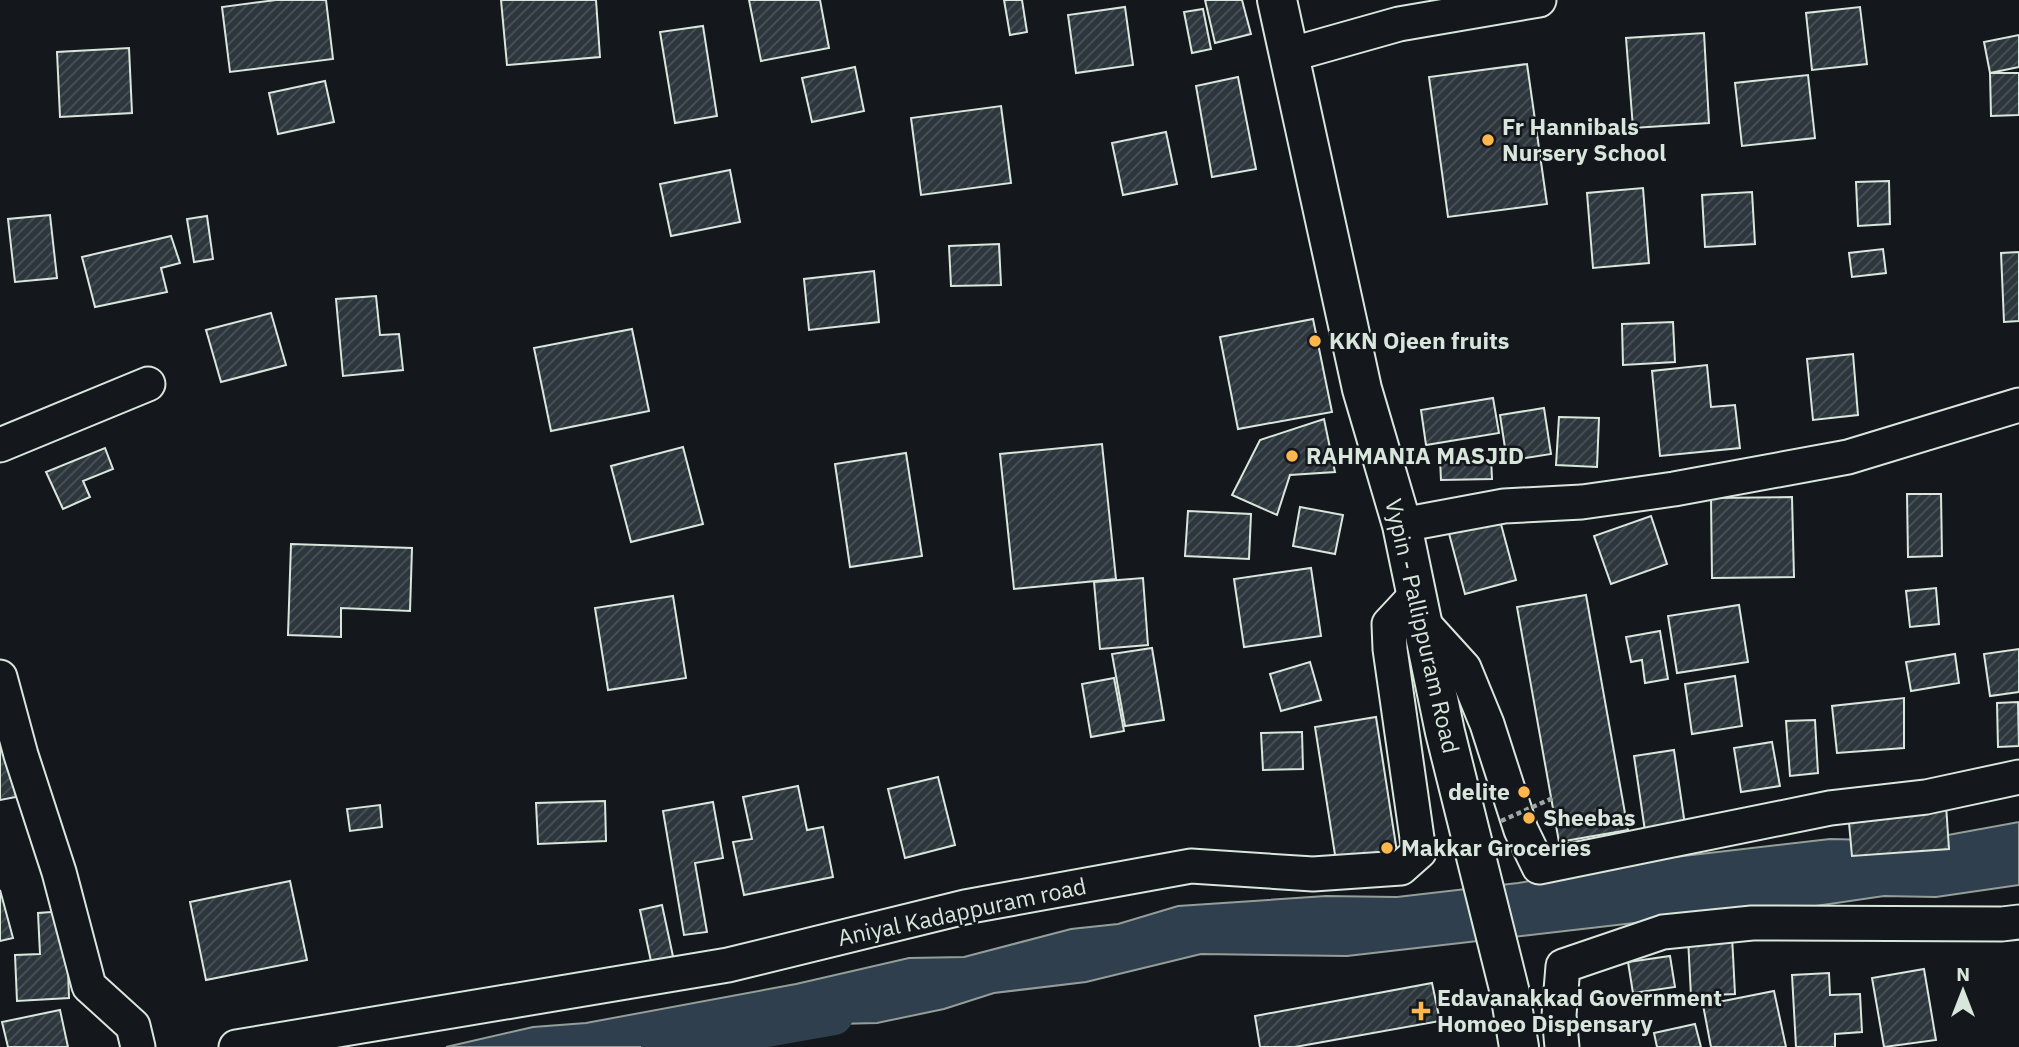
<svg xmlns="http://www.w3.org/2000/svg" width="2019" height="1047" viewBox="0 0 2019 1047" font-family="'IBM Plex Sans',sans-serif">
<defs>
<pattern id="building-hatch" width="6" height="6" patternUnits="userSpaceOnUse" patternTransform="scale(1.75)"><rect width="6" height="6" fill="#2c363c"/><path d="M-1 1l2-2M0 6l6-6M5 7l2-2" fill="none" stroke="#4a5358"/></pattern>
</defs>
<rect width="100%" height="100%" fill="#14181c"/>
<!-- water -->
<polygon fill="#2f3f4d" stroke="#939e99" stroke-width="2" points="2019,822 2019,885 1936,897 1884,896 1760,914 1686,917 1347,956 1201,954 1086,982 994,993 944,1009 877,1023 754,1026 732,1047 446,1047 533,1027 586,1023 796,984 909,958 964,957 1071,929 1118,924 1178,906 1326,896 1397,897 1518,883 1666,858 1830,839 1915,841"/>
<g fill="none" stroke-linecap="round" stroke-linejoin="round">
<!-- canal -->
<polyline stroke="#2f3f4d" stroke-width="38" points="660,1047 834,1016"/>
</g>
<!-- building -->
<g fill="url(#building-hatch)" stroke="#d8e6dc" stroke-width="2">
<polygon points="276,0 326,0 333,59 230,72 222,7"/>
<polygon points="501,0 596,0 600,57 507,65"/>
<polygon points="749,0 820,0 829,48 761,61"/>
<polygon points="1004,0 1022,0 1027,32 1010,35"/>
<polygon points="1205,0 1242,0 1251,34 1215,43"/>
<polygon points="1125,7 1133,65 1076,73 1068,15"/>
<polygon points="1860,7 1867,64 1812,70 1806,13"/>
<polygon points="1203,9 1211,49 1192,53 1184,12"/>
<polygon points="703,26 717,116 675,123 660,32"/>
<polygon points="1704,33 1709,123 1633,128 1626,38"/>
<polygon points="2019,35 2019,67 1990,73 1984,42"/>
<polygon points="129,48 132,113 60,117 57,52"/>
<polygon points="1527,64 1547,204 1448,217 1429,77"/>
<polygon points="855,67 864,111 812,122 802,78"/>
<polygon points="1990,73 2019,73 2019,115 1991,116"/>
<polygon points="1808,75 1815,138 1742,146 1735,83"/>
<polygon points="1238,77 1256,169 1212,177 1196,86"/>
<polygon points="325,81 334,122 278,134 269,93"/>
<polygon points="1001,106 1011,183 921,195 911,118"/>
<polygon points="1166,132 1177,184 1123,195 1112,143"/>
<polygon points="730,170 740,222 671,236 660,184"/>
<polygon points="1889,181 1890,224 1858,226 1856,182"/>
<polygon points="1643,188 1649,263 1593,268 1587,193"/>
<polygon points="1752,192 1755,244 1705,247 1702,195"/>
<polygon points="50,215 57,278 15,282 8,219"/>
<polygon points="207,216 213,259 194,262 187,219"/>
<polygon points="171,236 180,263 161,268 167,292 95,307 82,257"/>
<polygon points="999,244 1001,285 951,286 949,246"/>
<polygon points="1883,249 1886,273 1852,277 1849,253"/>
<polygon points="2019,252 2019,321 2004,322 2001,253"/>
<polygon points="874,271 879,322 809,330 804,279"/>
<polygon points="376,296 380,335 399,334 403,370 343,376 336,299"/>
<polygon points="271,313 286,365 221,382 206,330"/>
<polygon points="1313,319 1332,412 1238,429 1220,337"/>
<polygon points="1673,322 1675,362 1623,365 1622,324"/>
<polygon points="632,329 649,411 551,431 534,348"/>
<polygon points="1853,354 1858,415 1813,420 1807,359"/>
<polygon points="1707,365 1711,407 1735,405 1740,448 1660,456 1652,371"/>
<polygon points="1493,398 1499,433 1426,445 1421,410"/>
<polygon points="1544,408 1551,454 1507,461 1500,415"/>
<polygon points="1559,417 1599,418 1597,467 1556,465"/>
<polygon points="1324,419 1335,472 1290,475 1277,515 1232,495 1260,440"/>
<polygon points="1102,444 1116,579 1014,589 1000,454"/>
<polygon points="683,447 703,524 631,542 611,466"/>
<polygon points="105,448 113,469 83,481 90,497 63,509 46,472"/>
<polygon points="906,453 922,556 850,567 835,464"/>
<polygon points="1491,458 1492,479 1441,480 1440,459"/>
<polygon points="1907,494 1941,494 1942,556 1908,557"/>
<polygon points="1792,497 1794,577 1712,578 1711,498"/>
<polygon points="1300,507 1343,515 1335,554 1293,546"/>
<polygon points="1188,511 1251,514 1249,559 1185,556"/>
<polygon points="1498,513 1516,580 1465,594 1447,526"/>
<polygon points="1651,516 1667,564 1611,584 1594,536"/>
<polygon points="291,544 412,548 410,611 341,608 341,637 288,635"/>
<polygon points="1311,568 1321,636 1244,647 1234,579"/>
<polygon points="1143,578 1148,645 1100,649 1094,582"/>
<polygon points="1936,588 1939,624 1910,627 1906,591"/>
<polygon points="1586,595 1628,830 1559,842 1517,607"/>
<polygon points="673,596 686,678 608,690 595,608"/>
<polygon points="1739,605 1748,662 1677,673 1668,616"/>
<polygon points="1660,631 1668,679 1645,683 1642,660 1631,662 1626,637"/>
<polygon points="1152,648 1164,720 1125,726 1112,654"/>
<polygon points="2019,649 2019,692 1990,696 1984,654"/>
<polygon points="1955,654 1959,683 1911,691 1906,662"/>
<polygon points="1310,662 1321,700 1281,711 1270,674"/>
<polygon points="1735,676 1742,726 1692,734 1685,684"/>
<polygon points="1114,678 1124,731 1091,737 1082,684"/>
<polygon points="1904,698 1904,748 1837,753 1832,706"/>
<polygon points="2018,702 2019,746 1998,747 1997,703"/>
<polygon points="1376,717 1397,852 1336,861 1315,727"/>
<polygon points="1815,720 1818,773 1790,776 1786,721"/>
<polygon points="4,731 16,797 0,800 0,732"/>
<polygon points="1302,732 1303,769 1263,770 1261,733"/>
<polygon points="1772,742 1780,786 1741,792 1734,748"/>
<polygon points="1674,750 1685,825 1645,831 1634,756"/>
<polygon points="938,777 955,845 905,858 888,789"/>
<polygon points="798,786 807,830 823,827 833,877 744,895 733,842 752,839 743,797"/>
<polygon points="605,801 606,841 538,844 536,803"/>
<polygon points="713,802 723,858 695,863 707,932 684,935 663,811"/>
<polygon points="380,805 382,827 350,831 347,809"/>
<polygon points="1946,805 1949,849 1852,856 1848,812"/>
<polygon points="290,881 307,960 206,980 190,902"/>
<polygon points="0,890 13,938 0,941"/>
<polygon points="662,905 674,961 652,966 640,910"/>
<polygon points="66,911 69,998 17,1001 15,955 40,954 38,913"/>
<polygon points="1732,936 1735,994 1691,996 1688,938"/>
<polygon points="1670,956 1675,987 1633,993 1628,962"/>
<polygon points="1924,969 1936,1040 1884,1047 1872,978"/>
<polygon points="1829,973 1830,995 1860,994 1862,1032 1835,1034 1835,1047 1796,1047 1792,975"/>
<polygon points="1432,983 1440,1021 1295,1047 1260,1047 1255,1016"/>
<polygon points="1774,991 1786,1047 1711,1047 1703,1005"/>
<polygon points="60,1010 68,1047 8,1047 2,1022"/>
<polygon points="1695,1024 1701,1047 1657,1047 1654,1033"/>
</g>
<g fill="none" stroke-linecap="round" stroke-linejoin="round">
<!-- street casing -->
<g stroke="#d8e6dc" stroke-width="37">
<g id="street">
<polyline points="1289,55 1399,24 1539,0"/>
<polyline points="0,445 148,384"/>
<polyline points="1402,525 1504,506 1582,502 1674,489 1848,457 2019,405"/>
<polyline points="1424,624 1464,668 1487,724 1521,830 1539,867 1830,808 1926,797 2019,777"/>
<polyline points="0,677 21,755 59,872 89,986 133,1026 138,1047"/>
<polyline points="236,1047 728,965 965,907 1191,866 1313,874 1401,868 1419,852 1390,649 1389,624 1416,595"/>
<polyline points="1562,1047 1559,1015 1563,966 1663,932 1752,923 2002,924 2019,922"/>
</g>
</g>
<!-- primary casing -->
<g stroke="#d8e6dc" stroke-width="42">
<polyline id="primary" points="1277,0 1362,389 1402,525 1445,732 1510,993 1519,1047"/>
</g>
<!-- street -->
<use href="#street" stroke="#14181c" stroke-width="33"/>
<!-- primary -->
<use href="#primary" stroke="#14181c" stroke-width="38"/>
<!-- path-bridge -->
<polyline stroke="#9da8a2" stroke-width="4.5" stroke-dasharray="5 3.5" stroke-linecap="butt" points="1501,821 1553,798"/>
</g>
<!-- markers -->
<g fill="#ffb74d" stroke="#14181c" stroke-width="2.5">
<circle cx="1488" cy="140" r="7"/>
<circle cx="1315" cy="341" r="7"/>
<circle cx="1292" cy="456" r="7"/>
<circle cx="1524" cy="792" r="7"/>
<circle cx="1529" cy="818" r="7"/>
<circle cx="1387" cy="848" r="7"/>
<path d="M1417.5 1000.5h7v7h7v7h-7v7h-7v-7h-7v-7h7z"/>
</g>
<g text-anchor="middle" stroke-width="5" stroke-linejoin="round" paint-order="stroke">
<!-- poi labels -->
<g font-size="23" font-weight="bold" fill="#d8e6dc" stroke="#14181c" text-anchor="start">
<text x="1502" y="135">Fr Hannibals<tspan x="1502" dy="26">Nursery School</tspan></text>
<text x="1329" y="349">KKN Ojeen fruits</text>
<text x="1306" y="464">RAHMANIA MASJID</text>
<text x="1510" y="800" text-anchor="end">delite</text>
<text x="1543" y="826">Sheebas</text>
<text x="1401" y="856">Makkar Groceries</text>
<text x="1437" y="1006">Edavanakkad Government<tspan x="1437" dy="26">Homoeo Dispensary</tspan></text>
</g>
<!-- street labels -->
<g font-size="23" fill="#d8e6dc" stroke="#14181c">
<text transform="translate(1422 626) rotate(77)" y="8">Vypin - Pallippuram Road</text>
<text transform="translate(962 912) rotate(-12)" y="8">Aniyal Kadappuram road</text>
</g>
</g>
<!-- north arrow -->
<g transform="translate(1963 991)" stroke="#14181c" stroke-width="5" paint-order="stroke">
<path d="M0-5L12 26L0 18L-12 26Z" fill="#d8e6dc"/>
<text y="-10" font-size="19" font-weight="bold" text-anchor="middle" fill="#d8e6dc">N</text>
</g>
</svg>
